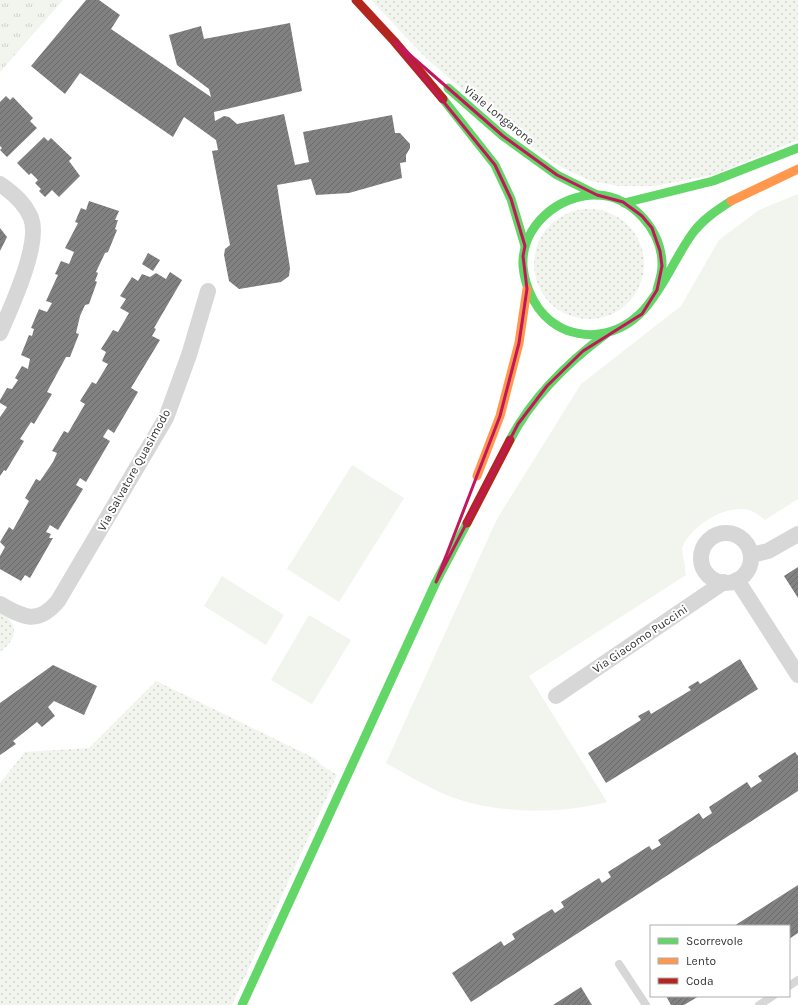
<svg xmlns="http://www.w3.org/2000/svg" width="798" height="1005" viewBox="0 0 798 1005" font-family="Karla,sans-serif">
<defs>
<pattern id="grass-dots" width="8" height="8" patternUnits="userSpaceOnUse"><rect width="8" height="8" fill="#f1f5ed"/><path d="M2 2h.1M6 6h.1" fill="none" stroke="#cfd2cc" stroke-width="1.8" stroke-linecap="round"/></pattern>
<pattern id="park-tufts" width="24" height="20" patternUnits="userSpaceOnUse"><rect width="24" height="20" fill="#f1f5ed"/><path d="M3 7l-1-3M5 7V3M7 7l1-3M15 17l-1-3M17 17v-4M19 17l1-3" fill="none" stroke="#cfd2cc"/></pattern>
<pattern id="building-hatch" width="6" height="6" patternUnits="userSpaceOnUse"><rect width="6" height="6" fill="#818181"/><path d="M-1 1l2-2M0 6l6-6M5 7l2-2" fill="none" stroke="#6a6a6a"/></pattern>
</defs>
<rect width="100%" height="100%" fill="#fff"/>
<!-- grass -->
<g fill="url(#grass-dots)">
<polygon points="371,0 798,0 798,140 713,175 654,186 619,186 591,181 561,167 510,132 424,56"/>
<circle cx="589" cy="264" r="55"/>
<path d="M0,612C20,624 17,639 0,652Z"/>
<polygon points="156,681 316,759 321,765 337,775 232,1005 0,1005 0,783 25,752 89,748"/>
</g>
<!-- park -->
<polygon fill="url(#park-tufts)" points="0,0 63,0 0,72"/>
<!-- garden -->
<g fill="#f1f5ed">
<path d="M798,194V499L765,520C758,514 750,508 740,509C718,509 690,528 682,548L686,575L529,676L607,802C559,814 504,814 457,799C432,790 409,776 386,763L497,519L581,384L681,306L719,240L759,210Z"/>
<polygon points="352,465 404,498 339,602 287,569"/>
<polygon points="222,576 284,615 266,645 204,606"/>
<polygon points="309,615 351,640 312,704 271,680"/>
</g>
<!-- building -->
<g fill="url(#building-hatch)">
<polygon points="86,0 99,0 120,15 111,29 211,97 209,89 177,65 169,35 201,26 204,39 290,23 302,91 214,112 215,121 224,116 229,117 237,124 284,114 295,165 309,162 303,132 392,115 395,133 400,133 410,144 410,148 406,155 406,162 400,163 402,178 349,193 316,195 311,179 277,185 290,268 289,276 281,282 239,289 229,281 224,255 225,249 230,245 212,151 218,150 216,140 184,117 173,137 80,73 65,94 31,66"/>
<polygon points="6,96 10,100 13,97 33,118 30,121 37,128 7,157 0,150 2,148 0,146 0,102"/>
<polygon points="44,137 48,141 51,138 72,158 69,161 80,176 59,197 52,190 45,197 39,191 41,189 35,183 38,180 31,173 29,175 17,163"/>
<polygon points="89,201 119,211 115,220 118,220 115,229 117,230 108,252 105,253 96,272 98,273 95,281 97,282 89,304 85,305 80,316 76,333 79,334 70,357 66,357 47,392 52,394 34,424 31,422 20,439 24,441 6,471 4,470 0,476 0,417 7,407 0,403 0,400 7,388 12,389 18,380 15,378 22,366 28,369 30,359 21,355 29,335 32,336 34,329 31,328 39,309 47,312 52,303 46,301 58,275 55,274 61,261 69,264 74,252 65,248 78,223 75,222 81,208 86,210"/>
<polygon points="0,228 7,237 0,251"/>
<polygon points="148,253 160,260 153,271 142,264"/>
<polygon points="170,272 182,280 154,328 156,329 152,336 160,340 131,388 138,392 114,433 108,429 103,437 110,441 86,482 80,478 76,485 83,489 58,530 50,525 46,532 51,534 49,538 53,538 30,578 25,575 21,581 0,569 0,556 5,547 0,542 9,527 13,530 29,501 25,498 36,479 40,481 53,462 57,453 52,451 64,431 68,433 85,404 80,401 92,382 96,384 108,364 102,361 106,352 101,349 113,330 118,332 129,313 120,308 126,299 120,296 132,277 138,281 142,274 150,277 156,273 166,279"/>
<polygon points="798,567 798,598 784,576"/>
<polygon points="740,659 758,689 606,783 588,753 641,720 638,716 649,710 651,714 691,690 688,687 698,681 700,684"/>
<polygon points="53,665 97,686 84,715 54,701 48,707 55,716 42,727 37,722 13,741 16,744 0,755 0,703"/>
<polygon points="795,752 798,756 798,791 471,1002 452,973 501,941 504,946 515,939 512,934 552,909 555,913 564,907 561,902 599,878 602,883 611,877 608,872 649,846 652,850 661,845 658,840 699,813 703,819 712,813 709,807 747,782 751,788 762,781 758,776"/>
<polygon points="798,885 798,933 789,939 789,926 734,926"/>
<polygon points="581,987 592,1005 553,1005"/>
<polygon points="666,996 699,996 684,1005 671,1005"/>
</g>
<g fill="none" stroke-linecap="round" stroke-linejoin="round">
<!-- lane -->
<g stroke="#d7d7d7" stroke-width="8">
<polyline points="619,964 646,1005"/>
<polyline points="789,986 798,980"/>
<polyline points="759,1005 773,996"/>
</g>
<!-- street -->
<g stroke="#d7d7d7" stroke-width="16">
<path d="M0,184C13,193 25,203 31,218C41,244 11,307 0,333"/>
<circle cx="726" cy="558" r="25"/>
<polyline points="751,555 768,551 798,534"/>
<polyline points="737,580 798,675"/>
<path d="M0,604C24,618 38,625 58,601L166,418L189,355L208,291"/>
<polyline points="556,696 724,582"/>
</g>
<!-- fast -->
<g stroke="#63d668" stroke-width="9">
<polyline points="448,88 503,136 557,175 597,195"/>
<polyline points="443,99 495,165 511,199 525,246"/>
<polyline points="624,203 713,181 798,148"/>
<path d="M657,290C659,282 662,274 662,266C663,232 633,196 597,195C559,194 521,226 523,266C525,289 537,314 558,326C569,333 587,336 599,334C651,327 665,272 692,234C702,220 717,210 731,201"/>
<path d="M510,440C532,397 567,363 606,334"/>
<polyline points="242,1005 436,582 467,523"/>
</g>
<!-- slow -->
<g stroke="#ff974d" stroke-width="9">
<polyline points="731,201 798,169"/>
<polyline points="477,476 500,416 519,343 527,289"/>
</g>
<!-- jam -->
<g stroke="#b3261e" stroke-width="9">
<polyline points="356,0 394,41 443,99"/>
<polyline points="467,523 510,440"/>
</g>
</g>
<!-- marked area -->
<path fill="none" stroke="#c2185b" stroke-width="3" stroke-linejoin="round" d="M394,41L503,136L557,175L597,195L623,202L642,216L652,228L660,251L662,266L657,290L642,314L583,351L547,386L518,424L436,582L500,416L519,343L527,289L523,256L525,246L511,199L495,165Z"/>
<g text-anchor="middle" stroke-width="4" stroke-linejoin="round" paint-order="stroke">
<!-- street labels -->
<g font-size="12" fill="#333" stroke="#fff">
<text transform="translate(499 115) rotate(39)" y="4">Viale Longarone</text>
<text transform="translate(134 470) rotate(-61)" y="4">Via Salvatore Quasimodo</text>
<text transform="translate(640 639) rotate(-34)" y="4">Via Giacomo Puccini</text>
</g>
</g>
<!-- legend -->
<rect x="650" y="925" width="140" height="72" fill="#ffffff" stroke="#adadad"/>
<rect x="658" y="938" width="20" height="6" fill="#63d668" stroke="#adadad"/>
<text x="686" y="945" font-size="12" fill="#333333">Scorrevole</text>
<rect x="658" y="958" width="20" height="6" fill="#ff974d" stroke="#adadad"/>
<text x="686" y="965" font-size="12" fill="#333333">Lento</text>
<rect x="658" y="978" width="20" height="6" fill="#b3261e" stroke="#adadad"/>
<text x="686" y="985" font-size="12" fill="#333333">Coda</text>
</svg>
